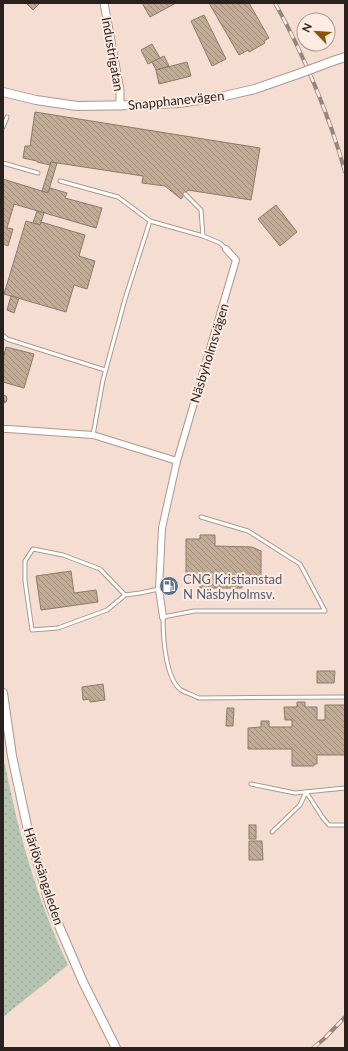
<svg xmlns="http://www.w3.org/2000/svg" width="348" height="1051" viewBox="0 0 348 1051" font-family="Lato,sans-serif">
<defs>
<pattern id="grass-dots" width="8" height="8" patternUnits="userSpaceOnUse"><rect width="8" height="8" fill="#b6c4b4"/><path d="M2 2h.1M6 6h.1" fill="none" stroke="#9ca89a" stroke-width="1.8" stroke-linecap="round"/></pattern>
<pattern id="building-back-hatch" width="6" height="6" patternUnits="userSpaceOnUse"><rect width="6" height="6" fill="#c3ab96"/><path d="M-1 5l2 2M0 0l6 6M5-1l2 2" fill="none" stroke="#9e8b7a"/></pattern>
</defs>
<rect width="100%" height="100%" fill="#f5ddd2"/>
<!-- grass -->
<path fill="url(#grass-dots)" d="M3,764H5C18,833 38,902 68,965L3,1017Z"/>
<!-- building -->
<g fill="url(#building-back-hatch)" stroke="#8b7a6b">
<polygon points="26,3 40,3 33,10"/>
<polygon points="142,3 176,3 150,17"/>
<polygon points="209,3 249,3 269,38 264,41 265,43 249,52 248,50 239,55"/>
<polygon points="204,15 226,59 212,66 191,21"/>
<polygon points="152,44 160,58 148,64 141,50"/>
<polygon points="164,56 169,66 156,70 152,62"/>
<polygon points="187,62 191,76 159,84 156,70"/>
<polygon points="35,112 260,148 251,200 188,190 181,199 165,186 142,183 143,176 51,162 50,165 37,162 37,161 23,158 25,146 30,146"/>
<polygon points="51,162 57,163 48,193 42,191"/>
<polygon points="3,179 48,193 50,188 67,193 65,198 102,208 96,228 14,204 7,228 13,229 8,246 3,244"/>
<polygon points="276,205 297,232 280,246 258,219"/>
<polygon points="37,211 44,213 40,225 33,223"/>
<polygon points="26,221 40,225 41,222 85,235 79,256 95,261 87,289 74,285 66,312 4,294"/>
<polygon points="11,296 19,298 14,313 7,310"/>
<polygon points="6,347 34,354 24,388 3,382 3,359"/>
<polygon points="3,395 6,396 7,399 6,402 4,403"/>
<polygon points="200,535 215,535 215,546 252,547 261,551 261,580 242,580 242,588 200,588 200,577 186,577 186,539 200,539"/>
<polygon points="71,571 74,593 96,590 98,602 41,610 36,576"/>
<polygon points="317,671 335,671 334,683 317,683"/>
<polygon points="103,684 105,700 90,702 90,699 83,700 82,687"/>
<polygon points="297,702 305,702 305,707 317,707 317,720 325,720 325,705 345,705 345,755 317,755 317,764 314,764 314,766 292,766 292,749 248,749 248,728 261,727 261,721 269,721 269,727 292,727 292,720 285,720 284,707 297,707"/>
<polygon points="227,708 234,708 233,726 226,726"/>
<rect x="249" y="825" width="7" height="14"/>
<polygon points="249,841 262,841 263,860 249,860"/>
</g>
<g fill="none" stroke-linecap="round" stroke-linejoin="round">
<!-- service casing -->
<g stroke="#ad978d" stroke-width="5">
<g id="service">
<polyline points="3,127 7,117"/>
<polyline points="3,163 38,173"/>
<polyline points="60,181 118,197 150,221"/>
<polyline points="185,194 201,210 203,236"/>
<polyline points="3,335 7,339 105,370"/>
<polyline points="93,435 103,380 125,299 150,221 203,236 220,243 226,249"/>
<path d="M201,517L248,531L300,564L325,611H194L163,617C163,636 165,678 181,690C186,693 193,695 199,698L345,697"/>
<polyline points="125,595 100,569 63,555 33,549 25,561 25,581 32,630 58,628 107,610 125,595 140,593 159,589"/>
<polyline points="251,784 295,793 345,788"/>
<polyline points="272,832 300,805 306,792 323,818 329,825 345,825"/>
</g>
</g>
<!-- minor casing -->
<g stroke="#ad978d" stroke-width="8">
<g id="minor">
<polyline points="3,429 8,429 93,435 177,461 162,528 159,589 163,617"/>
<polyline points="177,461 236,260 226,249"/>
</g>
</g>
<!-- tertiary casing -->
<g stroke="#ad978d" stroke-width="9">
<polyline id="tertiary" points="104,3 120,90 120,106"/>
</g>
<!-- secondary casing -->
<g stroke="#ad978d" stroke-width="10">
<g id="secondary">
<polyline points="333,61 345,57"/>
<polyline points="3,92 36,100 77,106 142,105 179,103 220,97 255,89 298,74"/>
<polyline points="3,693 12,756 27,826 50,905 83,982 116,1048"/>
</g>
</g>
<!-- service -->
<use href="#service" stroke="#fff" stroke-width="3"/>
<!-- minor -->
<use href="#minor" stroke="#fff" stroke-width="6"/>
<!-- tertiary -->
<use href="#tertiary" stroke="#fff" stroke-width="7"/>
<!-- secondary -->
<use href="#secondary" stroke="#fff" stroke-width="8"/>
<!-- rail casing -->
<g stroke="#95857d" stroke-width="4">
<g id="rail">
<path d="M275,3C303,53 330,117 345,172"/>
<polyline points="313,1048 324,1039 345,1017"/>
</g>
</g>
<!-- rail -->
<use href="#rail" stroke="#feebe2" stroke-width="2.5" stroke-dasharray="8" stroke-linecap="butt"/>
<!-- secondary-bridge casing -->
<g stroke="#ad978d" stroke-width="10" stroke-linecap="butt">
<polyline id="secondary-bridge" points="298,74 333,61"/>
</g>
<!-- secondary-bridge -->
<use href="#secondary-bridge" stroke="#fff" stroke-width="8"/>
</g>
<!-- icons -->
<defs>
<g id="fuel-disc" transform="scale(1)"><circle r="9.5" fill="#5c6f8a" stroke="#feebe2"/><path d="M-5.5-6h7V0h2V4h1.3V-2.5L3-4.5l.8-.8L6-3V5H2.5V1h-1V6h-7ZM-4.2-4.7v3.2H.2V-4.7Z" fill="#fff"/></g>
</defs>
<g fill-rule="evenodd">
<use href="#fuel-disc" x="169" y="586"/>
</g>
<g text-anchor="middle" stroke-width="4" stroke-linejoin="round" paint-order="stroke">
<!-- street labels -->
<g font-size="13" fill="#29211d" stroke="#feebe2">
<text transform="translate(113 54) rotate(80)" y="5">Industrigatan</text>
<text transform="translate(176 100) rotate(-6)" y="5">Snapphanevägen</text>
<text transform="translate(209 353) rotate(-73)" y="5">Näsbyholmsvägen</text>
<text transform="translate(44 876) rotate(72)" y="5">Härlövsängaleden</text>
</g>
<!-- service labels -->
<g font-size="13" fill="#4e5e75" stroke="#feebe2" text-anchor="start">
<text x="183" y="584">CNG Kristianstad<tspan x="183" dy="15">N Näsbyholmsv.</tspan></text>
</g>
</g>
<!-- border -->
<rect width="348" height="1051" fill="none" stroke="#29211d" stroke-width="8"/>
<!-- north arrow -->
<g transform="translate(316 32) rotate(295)"><circle r="19" fill="#feebe2" stroke="#a99a93"/>
<path d="M0-3L7 15L0 10L-7 15Z" fill="#885500"/>
<text y="-6" font-size="11" font-weight="bold" text-anchor="middle" fill="#29211d">N</text>
</g>
</svg>
